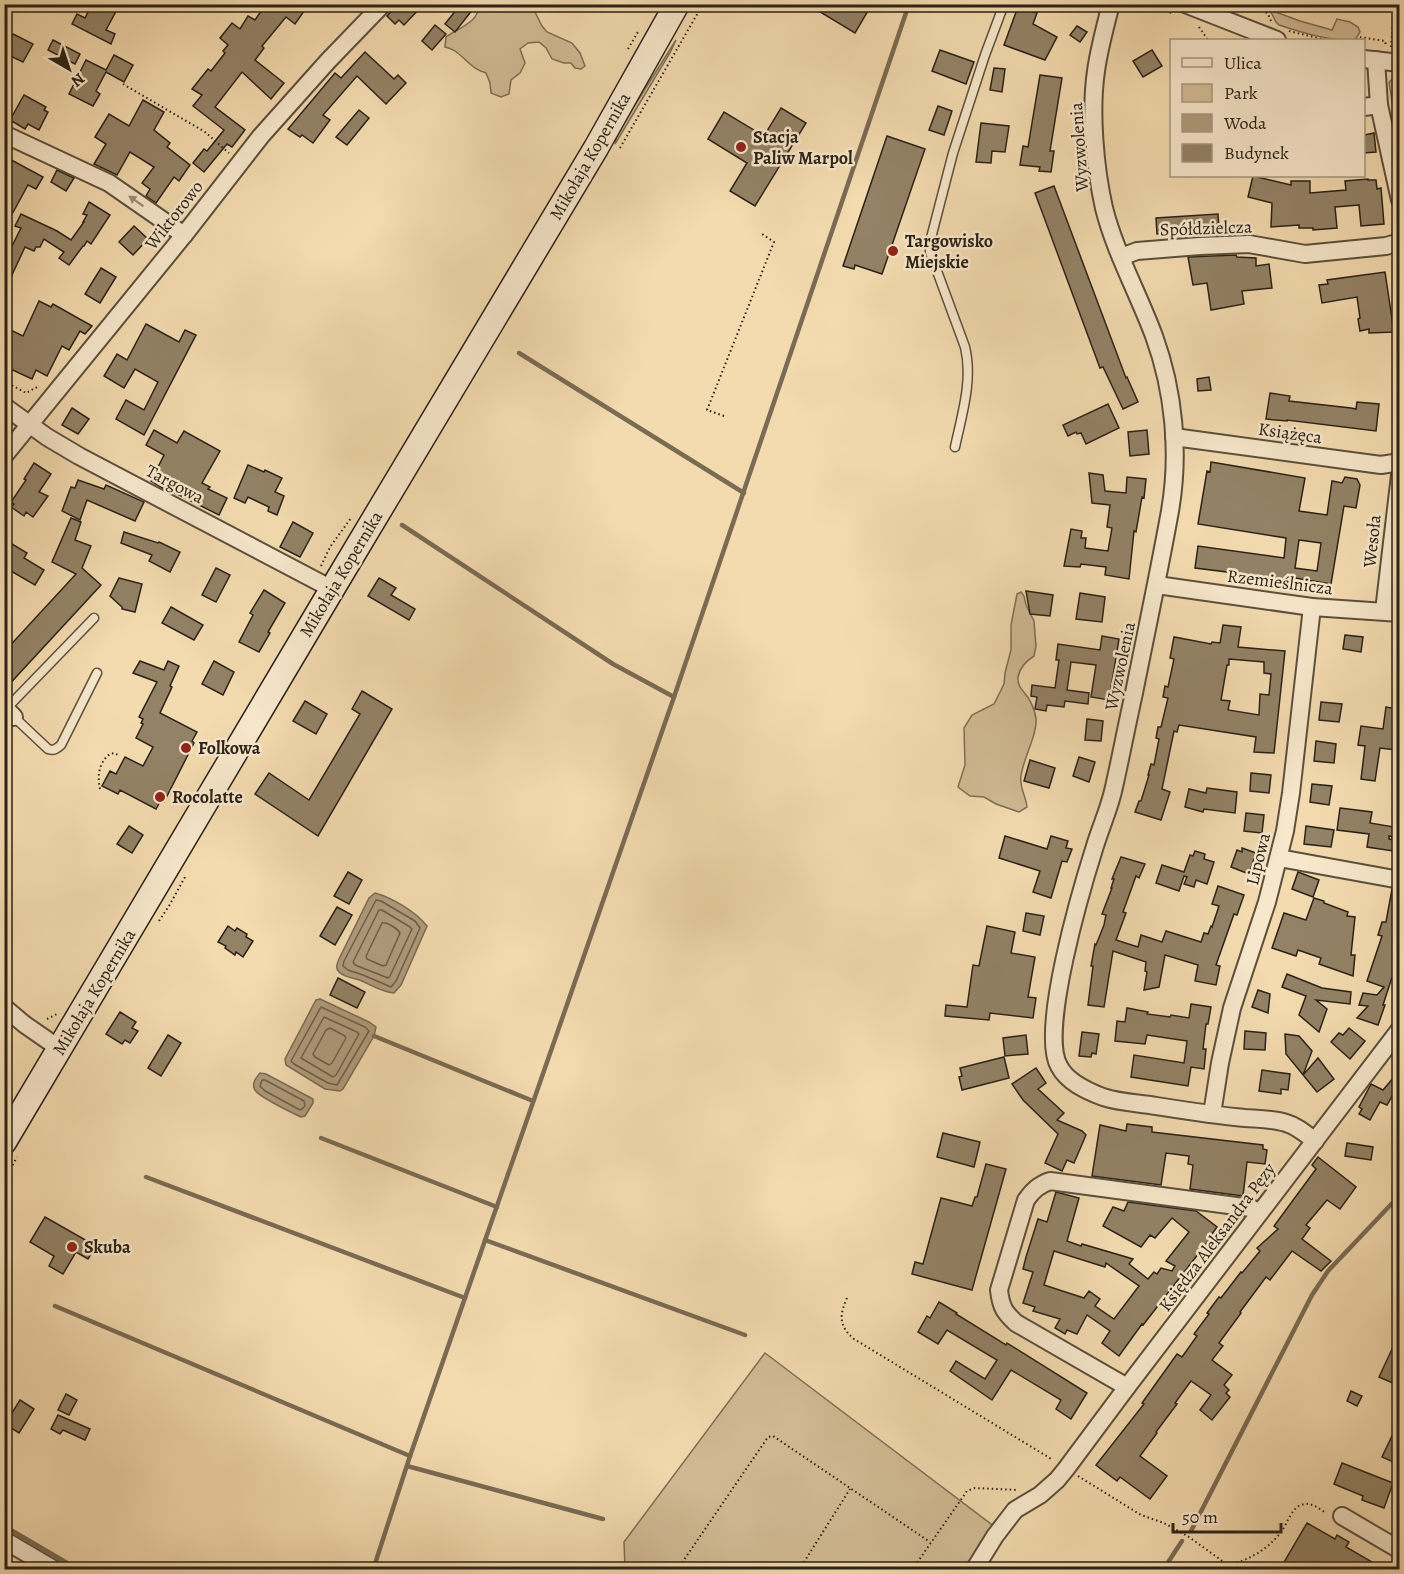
<svg xmlns="http://www.w3.org/2000/svg" width="1404" height="1574" viewBox="0 0 1404 1574" font-family="Alegreya,serif">
<rect width="100%" height="100%" fill="#f3daaf"/>
<filter id="stains"><feTurbulence type="fractalNoise" baseFrequency=".00333" numOctaves="4"/><feColorMatrix values="0 0 0 0 .2 0 0 0 0 .09 0 0 0 0 .02 0 0 0 .5 -.17"/></filter>
<radialGradient id="worn" r=".72"><stop offset=".6" stop-color="#630" stop-opacity="0"/><stop offset="1" stop-color="#630" stop-opacity=".3"/></radialGradient>
<!-- green -->
<g fill="#d1bb95" stroke="#7e6e56" stroke-width="1.5">
<path d="M478,5H500L504,8L534,10L542,26L547,32L572,43L580,53L585,66L581,69L575,68L571,63H564L552,59L546,48L539,42L528,43L520,49L525,63L520,73L511,80L509,94L501,97L491,93L490,83L486,73C472,69 466,59 455,51C452,49 449,48 445,47L446,37C457,29 481,21 478,5Z"/>
<path d="M1270,10L1300,21L1332,30L1337,19L1350,22L1358,27L1360,32L1355,40C1329,41 1303,33 1279,25L1276,22Z"/>
<polygon points="676,40 670,53 615,144 617,133"/>
<polygon points="1399,77 1399,113 1394,113 1389,83 1391,80"/>
<path d="M1021,592L1024,596L1026,605L1034,621L1036,646L1034,656C1026,661 1020,667 1018,677C1017,689 1026,692 1030,701C1033,706 1035,713 1036,718C1038,733 1023,759 1021,776C1019,787 1026,796 1027,807L1019,812L996,804L984,797L970,796L958,787L965,765L964,728L972,715L994,704L1004,684L1005,673L1011,650V625L1017,594Z"/>
<polygon points="765,1353 995,1527 967,1570 625,1569 624,1542"/>
</g>
<!-- water -->
<g fill="#af9b7b" stroke="#7a6b53" stroke-width="1.5">
<path d="M375,893C393,898 416,912 427,926L401,985L394,993C382,992 373,986 362,981C355,978 345,978 339,972C335,968 337,964 339,959L369,898Z"/>
<polygon points="320,999 369,1022 376,1027 374,1036 343,1089 340,1091 325,1089 286,1065 285,1059 316,1000"/>
<path d="M260,1073L266,1074L313,1099V1103L305,1116L301,1117C291,1112 260,1098 255,1090C251,1084 256,1078 260,1073Z"/>
</g>
<g fill="none" stroke-linecap="round" stroke-linejoin="round">
<!-- shore -->
<g stroke="#6c5e49" stroke-width="1.5">
<polygon points="376,900 381,901 415,921 420,928 396,981 391,987 363,975 348,970 343,966 344,961"/>
<polygon points="379,910 382,910 410,927 412,929 390,976 388,978 355,965 353,962"/>
<path d="M382,923C387,922 397,928 400,933L386,965L383,966L367,959L366,956Z"/>
<polygon points="321,1007 365,1027 369,1031 337,1085 328,1083 294,1064 291,1061"/>
<polygon points="324,1017 357,1032 359,1034 336,1075 333,1077 301,1058"/>
<polygon points="330,1028 345,1036 346,1038 332,1063 329,1065 315,1057 313,1054 326,1030"/>
<polygon points="262,1080 265,1080 304,1101 305,1106 302,1109 300,1110 265,1091 260,1086"/>
</g>
<!-- stream -->
<g stroke="#7a6b53" stroke-width="4.5">
<polyline points="519,353 744,493"/>
<polyline points="402,525 613,664 674,697"/>
<polyline points="374,1036 533,1101"/>
<polyline points="321,1138 497,1207"/>
<polyline points="146,1177 465,1298"/>
<polyline points="485,1240 745,1335"/>
<polyline points="55,1306 410,1456"/>
<polyline points="407,1466 603,1519"/>
<polyline points="4,1526 79,1570"/>
<polyline points="1191,1531 1312,1295 1328,1271 1400,1195"/>
<polyline points="373,1570 410,1456 674,697 909,4"/>
<polyline points="1163,1570 1182,1541"/>
</g>
</g>
<!-- building -->
<g fill="#938266" stroke="#2a2217" stroke-width="1.5" fill-rule="evenodd">
<polygon points="92,4 120,4 106,30 115,34 111,44 72,24 77,14 85,18"/>
<polygon points="266,4 309,4 295,24 286,17 262,46 264,48 255,60 284,83 271,99 242,72 215,107 245,130 232,147 227,144 204,172 193,163 204,149 207,151 224,130 193,106 202,95 192,89 208,69 211,71 225,53 223,51 228,45 220,38 232,23 240,29 248,16 255,20"/>
<polygon points="398,4 424,4 404,25 399,20 395,24 387,16"/>
<polygon points="461,4 477,4 455,32 445,24"/>
<polygon points="807,4 872,4 855,33"/>
<polygon points="1019,4 1033,4 1031,11 1037,13 1033,24 1057,37 1045,60 1004,45"/>
<polygon points="435,25 446,34 432,50 422,41"/>
<polygon points="1077,26 1087,32 1080,42 1070,35"/>
<polygon points="13,34 33,44 23,62 4,53"/>
<polygon points="53,40 80,54 75,64 48,50"/>
<polygon points="940,50 974,62 966,84 932,71"/>
<polygon points="1152,50 1162,66 1143,77 1133,61"/>
<polygon points="365,52 394,79 398,75 406,83 386,104 357,76 323,115 330,120 313,143 302,135 300,137 288,129 335,73 341,78"/>
<polygon points="114,55 133,65 124,82 106,72 96,91 100,94 93,106 69,94 86,60 106,70"/>
<polygon points="994,68 1005,69 1002,92 990,90"/>
<polygon points="1040,75 1062,78 1050,151 1054,151 1051,172 1039,171 1040,167 1020,165 1023,146 1028,147"/>
<polygon points="24,95 46,107 44,110 48,112 39,130 28,124 25,129 10,120"/>
<polygon points="143,100 164,112 154,130 170,143 167,147 190,165 179,181 174,177 156,203 146,196 150,189 142,183 154,167 130,152 117,175 94,164 106,144 95,137 109,114 129,126"/>
<polygon points="938,106 952,111 944,135 929,130"/>
<polygon points="781,108 806,123 755,206 730,191 747,163 708,139 724,112 764,136"/>
<polygon points="359,110 369,118 347,145 336,137"/>
<polygon points="981,123 1009,126 1005,152 992,151 991,163 976,162"/>
<polygon points="1374,133 1376,152 1364,153 1364,135"/>
<polygon points="887,136 925,149 882,274 855,265 854,269 843,266"/>
<polygon points="4,156 43,177 36,189 28,185 4,229"/>
<polygon points="57,170 74,178 66,191 51,182"/>
<polygon points="1253,176 1291,185 1291,181 1310,181 1310,193 1346,190 1345,181 1368,179 1368,180 1376,180 1377,189 1381,188 1384,224 1361,226 1359,205 1335,207 1337,228 1313,230 1313,228 1299,228 1299,225 1271,227 1272,203 1248,197"/>
<polygon points="1054,186 1126,378 1127,377 1138,402 1123,409 1103,367 1100,368 1035,193"/>
<polygon points="89,202 110,215 91,244 87,241 84,246 83,246 69,265 59,258 64,252 44,239 40,247 36,247 34,251 25,247 4,292 4,245 11,248 21,228 15,226 21,214 57,231 71,240 84,222 83,222 87,215 83,214"/>
<polygon points="1218,214 1219,230 1157,234 1156,218"/>
<polygon points="134,226 148,239 133,255 119,242"/>
<polygon points="1236,255 1237,257 1256,258 1256,266 1269,264 1272,288 1242,291 1244,304 1211,310 1207,283 1193,285 1188,257"/>
<polygon points="101,268 116,277 100,303 85,294"/>
<polygon points="1385,272 1394,332 1369,333 1369,329 1360,331 1358,319 1360,318 1357,297 1322,303 1319,285 1328,284 1327,280"/>
<polygon points="39,301 51,307 53,304 92,326 85,334 80,331 69,350 62,346 47,376 36,370 32,379 4,366 4,327 23,336"/>
<polygon points="146,324 179,342 185,330 196,335 144,435 116,419 126,400 144,410 158,382 135,369 124,388 104,376 117,354 127,360"/>
<polygon points="1209,377 1211,390 1198,391 1197,379"/>
<polygon points="1270,393 1290,396 1289,401 1351,408 1356,409 1357,402 1379,404 1376,431 1287,420 1287,421 1266,419"/>
<polygon points="1108,404 1119,428 1086,444 1081,433 1077,434 1076,432 1068,436 1063,425"/>
<polygon points="72,408 89,419 78,434 62,425"/>
<polygon points="154,430 177,443 184,431 220,451 202,483 210,487 208,489 227,498 219,515 165,488 164,489 151,481 164,455 146,445"/>
<polygon points="1147,430 1149,454 1130,456 1128,432"/>
<path d="M1211,462L1305,478L1299,511L1327,515L1332,481L1342,483L1345,477L1357,479L1360,485L1356,508L1344,506L1331,584L1294,578V581L1235,574V573L1195,568L1198,546L1284,558L1286,538L1198,524L1207,471L1210,472ZM1299,540L1321,543L1317,571L1295,568Z"/>
<polygon points="34,463 51,474 39,492 48,496 33,517 26,512 24,516 11,507 14,504 11,502 26,480 24,479"/>
<polygon points="248,465 264,472 265,470 282,478 275,492 284,496 277,515 268,511 269,507 248,497 245,503 234,498"/>
<polygon points="1089,473 1103,475 1105,491 1126,493 1127,477 1146,479 1144,498 1142,497 1136,532 1134,531 1129,579 1105,575 1106,567 1081,564 1080,567 1064,566 1071,529 1082,531 1081,538 1086,538 1085,548 1108,551 1112,528 1107,527 1110,505 1092,503"/>
<polygon points="78,480 104,489 106,485 144,502 135,521 87,500 80,520 62,511 71,487 75,488"/>
<polygon points="71,518 81,522 75,540 91,546 82,568 101,585 4,690 4,652 76,574 52,562"/>
<polygon points="293,522 313,533 300,557 280,547"/>
<polygon points="124,532 158,543 159,542 180,552 170,572 149,561 152,555 121,543"/>
<polygon points="12,544 27,553 24,558 44,570 35,585 4,567 4,556"/>
<polygon points="216,568 230,575 216,602 202,595"/>
<polygon points="119,578 142,584 135,612 122,609 122,607 110,596"/>
<polygon points="379,578 396,588 391,595 415,609 409,620 368,596"/>
<polygon points="264,590 285,603 268,632 270,633 259,652 239,642 253,615 250,613"/>
<polygon points="1026,591 1053,595 1050,616 1030,614"/>
<polygon points="1080,593 1105,597 1102,622 1076,619"/>
<polygon points="171,607 203,625 194,640 162,623"/>
<path d="M1223,625L1241,627L1238,647L1285,651L1274,753L1254,752L1256,737L1179,725L1177,732L1174,731L1162,789L1170,792L1161,820L1135,812L1139,801H1141L1149,775H1148L1151,764L1154,765L1159,739L1156,738L1158,727H1161L1168,698L1163,697L1165,686L1168,687L1174,659L1170,658L1174,637L1211,644L1212,642L1220,643ZM1229,659L1264,662V673L1271,674L1269,695L1260,694L1259,715L1228,710L1230,701L1221,700L1227,665H1229Z"/>
<polygon points="1345,635 1363,637 1361,652 1343,649"/>
<polygon points="1102,636 1119,639 1109,700 1091,697 1096,665 1071,662 1067,690 1089,693 1088,704 1065,701 1064,707 1047,705 1046,711 1035,709 1037,697 1031,696 1032,685 1055,688 1059,660 1056,660 1058,644 1100,650"/>
<polygon points="140,661 164,670 168,661 179,666 170,686 172,687 160,713 197,732 192,741 194,743 164,802 161,800 156,809 120,790 118,794 102,786 110,771 116,774 125,757 143,766 153,747 136,738 143,724 141,723 143,719 139,717 157,682 133,673"/>
<polygon points="214,661 234,672 223,695 202,684"/>
<polygon points="362,691 392,709 318,836 255,794 269,773 309,800 360,714 352,709"/>
<polygon points="305,701 327,714 316,734 293,721"/>
<polygon points="1321,702 1342,704 1339,722 1319,720"/>
<polygon points="1386,707 1397,709 1395,729 1399,730 1396,750 1380,748 1375,781 1361,779 1365,746 1358,745 1361,726 1383,729"/>
<polygon points="1087,719 1103,721 1101,741 1085,740"/>
<polygon points="1316,741 1336,744 1334,763 1314,761"/>
<polygon points="1079,757 1095,762 1089,782 1073,776"/>
<polygon points="1030,760 1055,768 1049,788 1024,781"/>
<polygon points="1251,773 1271,775 1269,793 1250,791"/>
<polygon points="1312,784 1332,786 1329,805 1310,802"/>
<polygon points="1207,788 1237,792 1235,813 1204,809 1203,812 1185,807 1189,789 1206,793"/>
<polygon points="1340,808 1372,812 1370,823 1394,827 1393,837 1389,836 1389,839 1400,841 1400,852 1367,847 1369,834 1337,830"/>
<polygon points="1246,813 1264,815 1262,833 1244,831"/>
<polygon points="129,826 143,835 132,853 117,844"/>
<polygon points="1306,826 1334,830 1331,847 1304,844"/>
<polygon points="1005,836 1047,849 1051,836 1068,841 1066,848 1072,849 1067,862 1062,861 1051,898 1033,892 1040,871 999,858"/>
<polygon points="1242,848 1256,853 1249,874 1231,867 1237,850 1242,852"/>
<polygon points="1195,851 1205,854 1204,859 1214,862 1207,884 1196,880 1194,887 1184,884 1187,877 1184,876 1179,891 1156,883 1162,865 1184,872 1190,855 1193,856"/>
<polygon points="1121,857 1145,864 1139,878 1136,876 1123,912 1126,913 1116,940 1138,947 1141,935 1162,942 1166,931 1201,942 1204,933 1208,934 1211,926 1212,927 1219,906 1212,904 1218,886 1244,895 1237,915 1234,914 1216,965 1220,966 1216,985 1195,981 1198,965 1165,955 1159,987 1144,990 1147,972 1145,971 1146,962 1113,951 1104,1007 1088,1005 1093,966 1091,966 1095,944 1096,945 1104,925 1106,915 1102,914 1112,888 1111,888 1114,879 1112,879"/>
<polygon points="348,872 362,880 349,904 334,896"/>
<polygon points="1298,872 1319,880 1313,897 1292,889"/>
<polygon points="1392,889 1400,890 1400,953 1383,1005 1385,1005 1378,1025 1357,1018 1368,1006 1359,1005 1363,993 1377,995 1384,987 1367,981 1382,936 1378,935 1382,922 1386,922"/>
<polygon points="1314,898 1324,901 1324,903 1348,912 1347,916 1355,917 1351,955 1355,955 1353,976 1319,964 1321,958 1298,950 1296,956 1272,948 1284,913 1306,920"/>
<polygon points="337,907 352,915 335,945 320,936"/>
<polygon points="1026,913 1044,916 1040,935 1023,931"/>
<polygon points="228,926 235,931 237,928 247,934 246,937 253,941 243,957 236,952 235,955 225,948 226,946 218,942"/>
<polygon points="987,926 1015,932 1011,953 1035,957 1028,997 1036,998 1033,1018 990,1013 989,1020 945,1016 946,1005 967,1007 973,965 979,966"/>
<polygon points="1287,974 1322,988 1351,992 1350,1004 1316,1000 1327,1009 1319,1032 1299,1015 1306,996 1282,987"/>
<polygon points="338,978 365,992 357,1008 330,995"/>
<polygon points="1258,990 1270,994 1268,1013 1252,1007"/>
<polygon points="1191,1004 1211,1007 1208,1024 1206,1024 1203,1049 1206,1049 1204,1069 1191,1067 1188,1086 1131,1077 1134,1055 1184,1063 1187,1041 1147,1035 1145,1044 1115,1041 1117,1021 1125,1022 1127,1008 1148,1012 1147,1014 1170,1017 1171,1015 1189,1018"/>
<polygon points="120,1012 136,1022 132,1028 138,1031 130,1043 125,1040 122,1044 106,1034"/>
<polygon points="1349,1028 1365,1041 1350,1059 1331,1042 1339,1033 1343,1035"/>
<polygon points="1245,1031 1266,1033 1265,1050 1244,1049"/>
<polygon points="1082,1032 1099,1034 1096,1054 1092,1053 1091,1057 1079,1056"/>
<polygon points="1285,1034 1299,1036 1312,1051 1303,1075 1318,1058 1334,1079 1317,1092 1286,1054"/>
<polygon points="168,1035 181,1043 161,1076 148,1068"/>
<polygon points="1026,1035 1028,1054 1005,1056 1003,1038"/>
<polygon points="1004,1057 1009,1078 962,1090 959,1077 962,1076 960,1068"/>
<polygon points="1036,1068 1046,1083 1038,1089 1064,1113 1057,1120 1082,1131 1086,1135 1074,1163 1067,1160 1062,1171 1045,1163 1058,1134 1023,1100 1012,1084"/>
<polygon points="1262,1070 1290,1074 1288,1090 1281,1089 1281,1094 1259,1091"/>
<polygon points="1400,1070 1400,1082 1387,1105 1380,1102 1370,1120 1359,1114 1362,1109 1359,1107 1371,1084 1383,1090"/>
<polygon points="1127,1124 1152,1127 1152,1132 1263,1145 1263,1149 1267,1150 1265,1164 1247,1162 1243,1196 1190,1189 1193,1165 1188,1164 1189,1156 1166,1153 1161,1185 1092,1176 1100,1125 1126,1131"/>
<polygon points="943,1133 980,1142 974,1167 937,1157"/>
<polygon points="1347,1143 1373,1147 1371,1160 1345,1156"/>
<polygon points="1318,1157 1356,1187 1340,1209 1327,1200 1306,1225 1310,1228 1302,1239 1331,1261 1321,1271 1292,1251 1270,1280 1266,1277 1240,1312 1241,1313 1219,1343 1223,1346 1212,1360 1232,1375 1224,1385 1229,1390 1226,1393 1230,1397 1212,1420 1200,1410 1211,1395 1191,1381 1175,1403 1177,1404 1156,1432 1157,1433 1140,1456 1167,1476 1150,1499 1120,1477 1117,1481 1096,1465 1144,1404 1142,1403 1177,1354 1182,1357 1197,1336 1194,1334 1209,1314 1207,1313 1219,1297 1221,1298 1241,1272 1242,1273 1260,1251 1257,1248 1278,1229 1274,1226 1316,1169 1312,1165"/>
<polygon points="986,1164 1006,1169 972,1290 912,1274 915,1262 923,1264 941,1198 972,1206 975,1197 977,1197"/>
<path d="M1056,1192L1079,1198L1067,1241L1081,1246L1082,1244L1133,1259L1129,1264L1148,1279L1154,1272L1157,1274L1161,1268L1172,1271L1175,1266L1166,1261L1189,1232L1172,1218L1155,1238L1150,1235L1141,1247L1103,1226L1113,1207L1124,1211L1128,1202L1196,1211L1217,1227L1212,1234L1213,1235L1143,1325L1142,1324L1119,1356L1102,1343L1110,1331L1087,1315L1077,1334L1067,1330L1065,1334L1055,1328L1060,1319L1033,1311L1035,1307L1023,1303L1033,1272L1023,1269L1026,1257L1038,1219L1047,1222ZM1054,1251L1105,1267L1106,1263L1139,1286L1114,1319L1095,1306L1100,1299L1089,1291L1084,1298L1044,1285Z"/>
<polygon points="45,1217 96,1246 88,1259 76,1252 63,1274 49,1266 54,1256 30,1242"/>
<polygon points="939,1302 957,1313 956,1314 1006,1345 1007,1343 1087,1393 1071,1419 1056,1409 1061,1400 1011,1370 992,1400 950,1371 956,1361 985,1379 997,1360 947,1330 938,1344 918,1332 927,1316 930,1318"/>
<polygon points="1400,1332 1400,1386 1379,1377"/>
<polygon points="1351,1391 1362,1396 1357,1406 1347,1401"/>
<polygon points="66,1394 77,1400 69,1415 58,1410"/>
<polygon points="20,1400 34,1409 19,1433 5,1424"/>
<polygon points="58,1415 90,1429 85,1440 63,1430 60,1434 51,1429"/>
<polygon points="1400,1419 1400,1465 1382,1457"/>
<polygon points="1342,1463 1393,1483 1384,1508 1362,1500 1363,1496 1334,1484"/>
<polygon points="1307,1523 1335,1539 1337,1535 1349,1542 1346,1547 1384,1569 1280,1569"/>
</g>
<g fill="none" stroke-linecap="round" stroke-linejoin="round">
<!-- lane casing -->
<g stroke="#5c503d" stroke-width="11">
<g id="lane">
<path d="M955,447C962,414 973,380 965,347L930,252L931,238L953,153L985,55L1004,4"/>
<polyline points="6,709 94,618"/>
<path d="M4,727L14,717L48,749C54,751 56,749 61,745L97,673"/>
</g>
</g>
<!-- street casing -->
<g stroke="#5c503d" stroke-width="20">
<g id="street">
<path d="M1111,4C1105,27 1099,49 1096,71C1090,112 1095,168 1104,208C1115,252 1138,293 1154,336C1174,391 1180,453 1170,511C1159,572 1146,633 1134,693C1127,724 1121,756 1114,787C1110,807 1101,826 1095,846C1082,887 1039,1031 1059,1066C1067,1082 1087,1091 1103,1097C1118,1102 1135,1103 1150,1105C1182,1110 1213,1115 1245,1118C1259,1119 1274,1119 1286,1123C1297,1126 1306,1134 1315,1141"/>
<polyline points="1185,4 1277,40"/>
<polyline points="1364,59 1400,63"/>
<polyline points="1376,60 1379,105 1400,200"/>
<polyline points="1364,107 1379,105"/>
<polyline points="4,134 109,183 184,235"/>
<polyline points="1121,257 1137,251 1200,246 1249,244 1305,254 1386,246 1400,242"/>
<polyline points="4,406 47,437 79,456 332,589"/>
<polyline points="1174,437 1381,465 1400,462"/>
<polyline points="4,456 184,235 261,136 328,61 383,4"/>
<polyline points="1157,585 1312,607 1400,613"/>
<polyline points="1384,611 1400,475"/>
<polyline points="4,707 14,717"/>
<polyline points="1279,858 1400,880"/>
<polyline points="4,1007 24,1024 60,1049"/>
<polyline points="1212,1114 1220,1063 1232,1008 1267,902 1285,831 1291,793 1312,607"/>
<path d="M1127,1387L1016,1323C1004,1312 1001,1307 999,1290L1026,1200C1033,1190 1039,1185 1050,1181L1251,1208L1259,1213"/>
<polyline points="1342,1516 1400,1550"/>
<polyline points="4,1540 55,1570"/>
<polyline points="974,1570 995,1536 1015,1510 1040,1495 1057,1480 1066,1469 1127,1387 1400,1029"/>
</g>
</g>
<!-- secondary casing -->
<g stroke="#2a2217" stroke-width="27">
<polyline id="secondary" points="4,1142 334,586 596,148 677,4"/>
</g>
<!-- path -->
<g stroke="#2a2217" stroke-width="2" stroke-dasharray="1.5 3" stroke-linecap="butt">
<polyline points="1149,4 1171,13"/>
<polyline points="1255,4 1268,14 1271,21"/>
<polyline points="1199,27 1208,40"/>
<polyline points="1289,31 1326,40"/>
<polyline points="1357,40 1359,37 1385,41 1386,46"/>
<polyline points="1391,47 1393,23"/>
<polyline points="628,49 639,30"/>
<polyline points="123,84 205,132 229,153"/>
<polyline points="620,148 703,4"/>
<polyline points="4,381 26,393 39,386"/>
<polyline points="724,416 707,410 774,242 762,234"/>
<polyline points="321,566 330,547 351,518"/>
<path d="M100,789C97,776 99,762 110,754L114,753L118,755"/>
<polyline points="159,921 169,906 185,877"/>
<polyline points="47,1019 57,1014"/>
<polyline points="4,1181 17,1157"/>
<path d="M847,1298C839,1316 839,1326 854,1339L1053,1460"/>
<polyline points="1078,1476 1141,1515 1164,1523 1189,1537 1235,1570"/>
<path d="M1228,1565C1250,1560 1268,1549 1282,1531C1287,1523 1292,1508 1301,1505C1310,1501 1318,1508 1326,1513"/>
<polyline points="677,1570 768,1437 773,1436 930,1542"/>
<polyline points="799,1570 850,1489"/>
<polyline points="912,1570 967,1491 975,1488 1018,1490"/>
</g>
<!-- lane -->
<use href="#lane" stroke="#f7e7cb" stroke-width="8"/>
<!-- street -->
<use href="#street" stroke="#f7e7cb" stroke-width="16"/>
<!-- secondary -->
<use href="#secondary" stroke="#f7e7cb" stroke-width="24"/>
</g>
<!-- one-way arrows -->
<defs><path id="oneway-solid" d="M-6-.8H1V-3.2L6.5 0L1 3.2V.8H-6Z" transform="scale(1.5)"/></defs>
<use fill="#9b8e7a" href="#oneway-solid" transform="translate(136 201) rotate(-145)"/>
<!-- markers -->
<g fill="#8f2418" stroke="#f7e7cb" stroke-width="2">
<circle cx="741" cy="147" r="6"/>
<circle cx="893" cy="251" r="6"/>
<circle cx="186" cy="748" r="6"/>
<circle cx="160" cy="797" r="6"/>
<circle cx="72" cy="1247" r="6"/>
</g>
<g text-anchor="middle" stroke-width="5" stroke-linejoin="round" paint-order="stroke">
<!-- poi labels -->
<g font-size="18" font-weight="bold" fill="#2a2217" stroke="#f7e7cb" text-anchor="start">
<text x="753" y="143">Stacja<tspan x="753" dy="21">Paliw Marpol</tspan></text>
<text x="905" y="247">Targowisko<tspan x="905" dy="21">Miejskie</tspan></text>
<text x="198" y="754">Folkowa</text>
<text x="172" y="803">Rocolatte</text>
<text x="84" y="1253">Skuba</text>
</g>
<!-- street labels -->
<g font-size="18" fill="#2a2217" stroke="#f7e7cb">
<text transform="translate(1079 147) rotate(-94)" y="6">Wyzwolenia</text>
<text transform="translate(590 156) rotate(-60)" y="6">Mikołaja Kopernika</text>
<text transform="translate(174 215) rotate(-52)" y="6">Wiktorowo</text>
<text transform="translate(1206 228) rotate(-2)" y="6">Spółdzielcza</text>
<text transform="translate(1290 433) rotate(8)" y="6">Książęca</text>
<text transform="translate(175 484) rotate(28)" y="6">Targowa</text>
<text transform="translate(1372 541) rotate(-84)" y="6">Wesoła</text>
<text transform="translate(341 574) rotate(-59)" y="6">Mikołaja Kopernika</text>
<text transform="translate(1280 582) rotate(7)" y="6">Rzemieślnicza</text>
<text transform="translate(1120 666) rotate(-78)" y="6">Wyzwolenia</text>
<text transform="translate(1258 859) rotate(-76)" y="6">Lipowa</text>
<text transform="translate(94 992) rotate(-59)" y="6">Mikołaja Kopernika</text>
<text transform="translate(1217 1237) rotate(-53)" y="6">Księdza Aleksandra Pęzy</text>
</g>
</g>
<!-- margin -->
<rect width="1404" height="1574" fill="none" stroke="#f3daaf" stroke-width="24"/>
<rect x="6" y="6" width="1392" height="1562" fill="none" stroke="#2a2217" stroke-width="3"/>
<rect x="12" y="12" width="1380" height="1550" fill="none" stroke="#2a2217" stroke-width="1.5"/>
<!-- legend -->
<rect x="1170" y="39" width="195" height="138" fill="#f7e7cb" stroke="#a59883" stroke-width="1.5"/>
<rect x="1182" y="58" width="30" height="9" fill="#f7e7cb" stroke="#a59883" stroke-width="1.5"/>
<text x="1224" y="69" font-size="18" fill="#2a2217">Ulica</text>
<rect x="1182" y="84" width="30" height="18" fill="#d1bb95" stroke="#a59883" stroke-width="1.5"/>
<text x="1224" y="99" font-size="18" fill="#2a2217">Park</text>
<rect x="1182" y="114" width="30" height="18" fill="#af9b7b" stroke="#a59883" stroke-width="1.5"/>
<text x="1224" y="129" font-size="18" fill="#2a2217">Woda</text>
<rect x="1182" y="144" width="30" height="18" fill="#938266" stroke="#a59883" stroke-width="1.5"/>
<text x="1224" y="159" font-size="18" fill="#2a2217">Budynek</text>
<!-- north arrow -->
<g transform="translate(69 69) rotate(141)" stroke="#f7e7cb" stroke-width="4.5" paint-order="stroke">
<path d="M0-4.5L10 22L0 15L-10 22Z" fill="#2a2217"/>
<text y="-9" font-size="16" font-weight="bold" text-anchor="middle" fill="#2a2217">N</text>
</g>
<!-- scale -->
<path d="M1173 1523v9h108v-9" fill="none" stroke="#2a2217" stroke-width="3"/>
<text x="1182" y="1523" font-size="18" fill="#2a2217" stroke="#f7e7cb" stroke-width="4.5" paint-order="stroke">50 m</text>
<rect width="100%" height="100%" filter="url(#stains)"/>
<rect width="100%" height="100%" fill="url(#worn)"/>
</svg>
